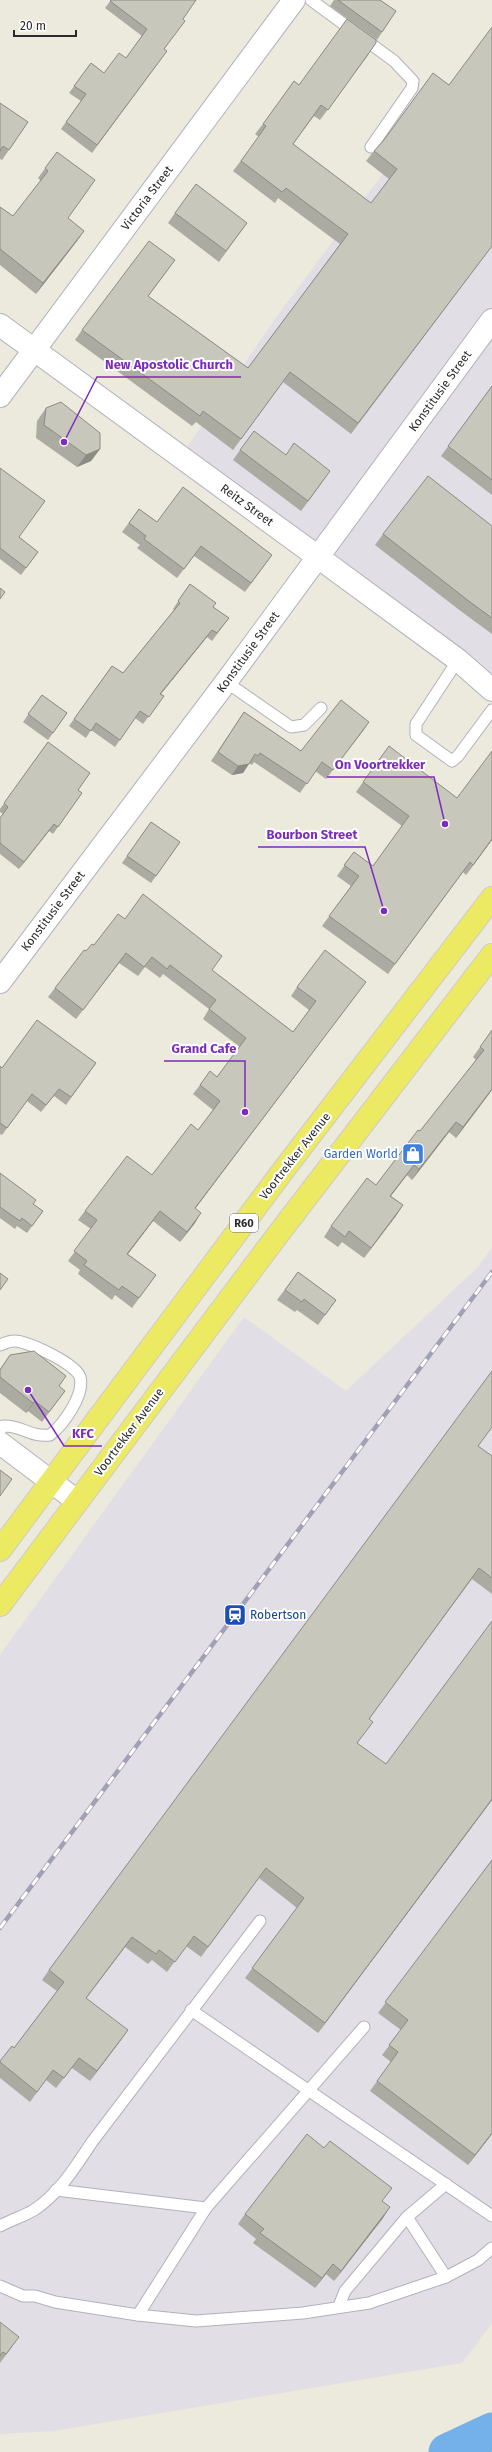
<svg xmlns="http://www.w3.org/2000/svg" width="492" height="2452" viewBox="0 0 492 2452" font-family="'Fira Sans',sans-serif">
<rect width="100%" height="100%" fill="#ece9dd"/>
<!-- industrial -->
<g fill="#e1dee5">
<polygon points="492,27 492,681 185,450 275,319"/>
<polygon points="492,1248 492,2323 462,2363 54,2431 0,2434 0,1655 244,1317 346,1391 477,1268"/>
</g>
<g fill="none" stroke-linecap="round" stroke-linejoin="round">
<!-- river -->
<polyline stroke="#74b1eb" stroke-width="37" points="447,2452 492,2431"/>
<!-- lane casing -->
<g stroke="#b1b1be" stroke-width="13">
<g id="lane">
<polyline points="311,0 394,61 413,81 412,88 371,147"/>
<polyline points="458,660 416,724 416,735 452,761 458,756 492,710"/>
<polyline points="226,682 291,727 304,725 321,708"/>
<path d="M0,1345C5,1343 9,1341 14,1341C28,1341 76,1364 80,1377C85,1395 63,1425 50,1435C28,1437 22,1425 3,1426L0,1431"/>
<polyline points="191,2010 492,2216"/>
<polyline points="56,2190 206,2208"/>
<polyline points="407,2217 446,2277"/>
<path d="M0,2226C11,2220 24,2216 34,2210C59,2194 76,2166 92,2142L260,1921"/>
<polyline points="0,2286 23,2296 35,2296 55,2302 138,2315 196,2321 303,2313 369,2303 446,2277 478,2260 492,2248"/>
<polyline points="339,2306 345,2291 407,2217 446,2184"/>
<polyline points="138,2315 206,2208 364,2027"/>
</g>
</g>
<!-- street casing -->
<g stroke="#b1b1be" stroke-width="24">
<g id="street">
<polyline points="0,325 318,557 458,660 492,690"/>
<polyline points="0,396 294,0"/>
<polyline points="0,982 226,682 492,320"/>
</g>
</g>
<!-- secondary casing -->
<g stroke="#b1b1be" stroke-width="24">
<polyline id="secondary" points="0,1443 77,1501"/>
</g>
<!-- primary casing -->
<g stroke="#ccc" stroke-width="24">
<g id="primary">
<polyline points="0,1550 282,1172 492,898"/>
<polyline points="0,1605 276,1237 492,955"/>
</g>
</g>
<!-- lane -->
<use href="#lane" stroke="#fff" stroke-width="11"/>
<!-- street -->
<use href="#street" stroke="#fff" stroke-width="22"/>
<!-- secondary -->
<use href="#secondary" stroke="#fff" stroke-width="22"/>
<!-- primary -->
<use href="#primary" stroke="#ecea62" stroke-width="22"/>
<!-- rail casing -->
<g stroke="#a2a0b4" stroke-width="4.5">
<polyline id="rail" points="0,1928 492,1272"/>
</g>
<!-- rail -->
<use href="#rail" stroke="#fff" stroke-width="3" stroke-dasharray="9" stroke-linecap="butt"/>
</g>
<!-- wall -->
<g fill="#acaba2">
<polygon points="111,0 183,19 164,49 162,58 92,153 61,129 81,101 69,93 91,63 104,73 126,58 142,36 105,8"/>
<polygon points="334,0 380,0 396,11 377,40 330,6"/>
<polygon points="369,54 320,120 314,116 293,144 371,203 389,179 366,161 374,151 384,140 492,246 351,434 283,382 233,450 196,422 192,426 75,340 82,330 167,271 148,296 248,368 340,244 278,198 275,203 233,171 259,137 255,134 263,124 299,85"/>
<polygon points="0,103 28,122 2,160 0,159"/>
<polygon points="57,152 88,190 68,218 84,231 77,241 36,294 0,265 0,207 13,216 41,181 38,178"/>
<polygon points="175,213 247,223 219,262 168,223"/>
<polygon points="492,386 492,495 441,456"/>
<polygon points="46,408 100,449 91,461 77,467 36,438 37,421"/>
<polygon points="240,450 286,455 323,481 301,511 233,460"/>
<polygon points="0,468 19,537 38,552 21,575 0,559"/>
<polygon points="139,509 157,522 272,555 245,592 194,556 177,578 137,548 140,545 122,532"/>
<polygon points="492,526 492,634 462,612 375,545 383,534"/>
<polygon points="190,584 213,607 229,618 212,641 207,637 161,694 164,696 143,724 135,718 115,747 91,730 86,738 69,726 112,666 123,673 174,610 173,609"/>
<polygon points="42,695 67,713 48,740 23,722"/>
<polygon points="244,712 301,751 369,722 326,779 315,771 300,793 254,762 252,765 249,763 243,773 232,775 211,761"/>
<polygon points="48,742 78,790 82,793 53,834 49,831 19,869 0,854 0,818 3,814 0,812 0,809"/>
<polygon points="363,782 492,840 466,875 463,872 388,974 322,926 351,886 337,876 354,852 373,866 402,826 356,792"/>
<polygon points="151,822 180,842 151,883 122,863"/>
<polygon points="125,919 212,970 293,1032 309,1010 291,996 297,987 359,991 195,1209 195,1223 180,1242 153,1221 128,1254 156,1275 132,1308 115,1295 112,1300 78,1274 80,1270 68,1261 91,1229 78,1220 85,1211 152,1175 198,1130 213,1110 193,1094 200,1085 217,1077 240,1047 203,1019 209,1009 163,974 160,978 145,967 138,976 119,963 76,1019 48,997 55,988 86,951 94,945"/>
<polygon points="492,1030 492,1090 456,1138 449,1132 412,1180 407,1175 391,1196 403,1205 364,1258 342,1242 338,1247 324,1237 331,1226 376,1185 420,1131 476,1060 473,1057"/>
<polygon points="96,1063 66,1105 54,1096 41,1112 27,1101 2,1135 0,1134 0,1066 2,1068"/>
<polygon points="0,1173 33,1204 43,1211 27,1233 17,1226 15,1229 0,1218"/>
<polygon points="298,1272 336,1300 318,1325 297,1310 295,1312 277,1300"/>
<polygon points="10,1355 59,1387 65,1391 42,1422 28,1411 26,1413 0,1393 0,1369"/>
<polygon points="492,1427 478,1446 492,1456 492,1594 472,1579 369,1719 357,1744 386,1764 492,1800 318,2033 245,1978 297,1908 259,1878 201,1957 186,1946 167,1972 152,1960 148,1964 125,1947 86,1998 121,2040 90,2081 72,2068 56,2088 46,2080 30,2102 0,2078 0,2061 14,2048 57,1991 42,1980 49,1970"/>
<polygon points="492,1860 492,2134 468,2165 370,2091 391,2062 382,2055 401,2030 378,2013"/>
<polygon points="383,2201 383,2218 334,2281 326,2274 315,2288 253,2243 256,2239 238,2224 245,2214"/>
<polygon points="0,2322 12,2347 0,2363"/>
</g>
<!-- shaded-wall -->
<g fill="#8c8b84">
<polygon points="84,231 77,241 36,294 43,283"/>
<polygon points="175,260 167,271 141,306 148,296"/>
<polygon points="100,449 91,461 77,467 86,455"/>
<polygon points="330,471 323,481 301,511 308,501"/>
<polygon points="212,630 207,637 155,701 160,694"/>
<polygon points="369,722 363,731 326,779 333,770"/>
<polygon points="249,764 243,773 232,775 238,766"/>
<polygon points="54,824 49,831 19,869 24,862"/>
<polygon points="492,839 492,840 466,875 473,865"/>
<polygon points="126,953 119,963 76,1019 83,1010"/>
<polygon points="366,982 359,991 188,1218 195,1208"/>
<polygon points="492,1089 492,1090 456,1138 463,1127"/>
<polygon points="456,1122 449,1132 412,1180 419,1169"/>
<polygon points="414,1165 407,1175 383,1206 390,1196"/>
<polygon points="403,1205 396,1216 364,1258 371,1248"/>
<polygon points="160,1211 153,1221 121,1263 127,1254"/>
<polygon points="201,1213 195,1223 180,1242 187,1232"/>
<polygon points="35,1401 28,1411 26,1413 33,1403"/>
<polygon points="492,1799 492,1800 318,2033 325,2023"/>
<polygon points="132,1937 125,1947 79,2008 86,1998"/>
<polygon points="128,2030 121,2040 90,2081 97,2071"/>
<polygon points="492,2133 492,2134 468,2165 475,2155"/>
<polygon points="390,2207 383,2218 334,2281 341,2271"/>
<polygon points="333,2264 326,2274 315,2288 322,2278"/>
</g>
<!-- building -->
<g fill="#c8c7bc" stroke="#8c8b84">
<polygon points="111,0 196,0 183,19 185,21 164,49 167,51 97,145 66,122 86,94 74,86 91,63 104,73 119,53 126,58 147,29 110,1"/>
<polygon points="338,0 380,0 396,11 382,32"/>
<polygon points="347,19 376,40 376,43 328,110 321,105 293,144 371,203 397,169 374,151 384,140 433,73 449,85 492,27 492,246 358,423 290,372 241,439 203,411 200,416 82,330 149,241 175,260 148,296 248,368 348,234 286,188 282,192 241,161 266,126 263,124 294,81 299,85"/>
<polygon points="0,103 28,122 9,150 3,146 0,151"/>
<polygon points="57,152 95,180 68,218 84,231 43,283 0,249 0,207 13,216 48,171 45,168"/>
<polygon points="196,184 247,223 226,251 175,213"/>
<polygon points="492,386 492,480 448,446"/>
<polygon points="61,402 100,433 100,449 86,455 44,425 46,408"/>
<polygon points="254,431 286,455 294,443 330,471 308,501 240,450"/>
<polygon points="0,468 45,501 19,537 38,552 26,568 0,548"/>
<polygon points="428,476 492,526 492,618 470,602 383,534"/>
<polygon points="183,487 272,555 251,583 201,546 184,569 144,539 146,536 129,523 139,509 157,522"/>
<polygon points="190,584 216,603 213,607 229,618 217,633 212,630 160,694 164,696 149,717 140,711 120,740 96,723 91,731 74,719 112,666 123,673 180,603 178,601"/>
<polygon points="0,588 5,592 0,599"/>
<polygon points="42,695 67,713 53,733 28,714"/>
<polygon points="341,700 369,722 333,770 322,762 307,784 260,753 258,756 255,754 249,764 238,766 218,752 244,712 301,751"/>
<polygon points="48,742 90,773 78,790 82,793 58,827 54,824 24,862 0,843 0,818 8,807 4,803"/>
<polygon points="389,746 457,798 492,751 492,839 473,865 470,862 395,964 329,916 359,876 344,865 354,852 373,866 409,816 363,782"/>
<polygon points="151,822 180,842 156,876 127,856"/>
<polygon points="143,894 222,956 212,970 293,1032 316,1001 297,987 325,950 366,982 195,1208 201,1213 187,1232 160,1211 127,1254 156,1275 139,1298 122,1286 119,1290 84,1265 87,1261 74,1251 97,1220 85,1211 127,1156 152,1175 191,1124 198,1130 220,1101 200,1085 210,1071 217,1077 246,1038 209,1009 216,1000 170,965 167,969 152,957 144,967 126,953 83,1010 55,988 84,950 86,951 92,944 94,945 118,914 125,919"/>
<polygon points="37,1020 96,1063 71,1097 59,1089 46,1105 32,1094 7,1128 0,1123 0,1066 2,1068"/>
<polygon points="492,1030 492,1089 463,1127 456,1122 419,1169 414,1165 390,1196 403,1205 371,1248 349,1231 345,1237 331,1226 367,1178 376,1185 418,1130 420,1131 484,1050 480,1047"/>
<polygon points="0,1173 36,1200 33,1204 43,1211 32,1226 22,1218 20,1221 0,1207"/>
<polygon points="298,1272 336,1300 325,1315 304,1299 302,1302 285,1290"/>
<polygon points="0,1273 8,1279 0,1290"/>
<polygon points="34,1351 66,1376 59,1386 65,1391 49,1412 35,1401 33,1403 0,1377 0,1370 10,1355"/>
<polygon points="492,1371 492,1427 478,1446 492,1456 492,1578 479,1568 369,1719 373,1722 357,1743 386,1764 492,1621 492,1799 325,2023 252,1968 304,1898 266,1868 208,1947 194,1936 175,1962 159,1950 156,1954 132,1937 86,1998 128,2030 97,2071 79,2058 64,2078 53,2070 37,2092 0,2062 0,2061 12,2046 14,2048 64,1982 49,1970"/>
<polygon points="0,1470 12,1479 0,1496"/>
<polygon points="492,1860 492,2133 475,2155 377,2081 398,2052 389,2045 408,2020 385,2002"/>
<polygon points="307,2134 324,2148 330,2141 392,2188 382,2201 390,2207 341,2271 333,2264 322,2278 260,2233 264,2229 245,2214"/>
<polygon points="0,2322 19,2337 6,2354 3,2352 0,2356"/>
</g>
<!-- icons -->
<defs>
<g id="shop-square" transform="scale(1.15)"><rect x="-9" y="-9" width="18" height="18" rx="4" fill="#3f7fe0" stroke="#fff"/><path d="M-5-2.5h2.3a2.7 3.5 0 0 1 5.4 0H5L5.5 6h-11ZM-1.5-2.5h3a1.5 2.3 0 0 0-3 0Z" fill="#fff"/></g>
<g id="station-square" transform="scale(1.15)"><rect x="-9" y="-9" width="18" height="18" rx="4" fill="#1a4fb4" stroke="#fff"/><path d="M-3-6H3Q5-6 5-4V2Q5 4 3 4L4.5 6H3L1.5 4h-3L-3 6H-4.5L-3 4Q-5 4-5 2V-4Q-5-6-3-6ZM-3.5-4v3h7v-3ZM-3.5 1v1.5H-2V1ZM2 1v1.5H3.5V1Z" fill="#fff"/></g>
</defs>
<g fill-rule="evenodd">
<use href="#shop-square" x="413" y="1154"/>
<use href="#station-square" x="235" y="1615"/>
</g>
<g text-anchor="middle" stroke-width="4" stroke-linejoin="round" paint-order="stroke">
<!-- shield labels -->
<rect fill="#fff" stroke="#6b6b6b" stroke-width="1" x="230" y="1214" width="28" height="18" rx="3"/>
<g font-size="11" font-weight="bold" fill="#2b2b2b">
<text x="244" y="1227">R60</text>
</g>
<!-- street labels -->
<g font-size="12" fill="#2b2b2b" stroke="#fff">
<text transform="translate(147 198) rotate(-53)" y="4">Victoria Street</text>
<text transform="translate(440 391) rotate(-54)" y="4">Konstitusie Street</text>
<text transform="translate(247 505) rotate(36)" y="4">Reitz Street</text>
<text transform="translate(248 652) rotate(-54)" y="4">Konstitusie Street</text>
<text transform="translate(53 911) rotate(-53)" y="4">Konstitusie Street</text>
<text transform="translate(295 1156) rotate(-52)" y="4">Voortrekker Avenue</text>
<text transform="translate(129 1432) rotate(-53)" y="4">Voortrekker Avenue</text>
</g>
<!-- shop labels -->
<g font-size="12" fill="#366cbe" stroke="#fff" text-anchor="end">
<text x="398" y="1158">Garden World</text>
</g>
<!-- transit labels -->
<g font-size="12" fill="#164399" stroke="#fff" text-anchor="start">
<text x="250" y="1619">Robertson</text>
</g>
</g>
<!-- callouts -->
<path fill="none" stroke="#7b2cbf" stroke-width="1.5" d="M64 442L97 377H241M445 824L434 777H327M384 911L365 847H258M245 1112L245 1061H164M28 1390L64 1446H102"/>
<g fill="#7b2cbf" stroke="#fff" stroke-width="1.5">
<circle cx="64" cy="442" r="4"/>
<circle cx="445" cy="824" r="4"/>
<circle cx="384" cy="911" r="4"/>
<circle cx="245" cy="1112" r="4"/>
<circle cx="28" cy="1390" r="4"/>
</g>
<g font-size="13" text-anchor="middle" font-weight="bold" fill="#7b2cbf" stroke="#fff" stroke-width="4" stroke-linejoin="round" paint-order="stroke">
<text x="169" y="369">New Apostolic Church</text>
<text x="380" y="769">On Voortrekker</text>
<text x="312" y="839">Bourbon Street</text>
<text x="204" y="1053">Grand Cafe</text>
<text x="83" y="1438">KFC</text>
</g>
<!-- scale -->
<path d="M14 30v6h62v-6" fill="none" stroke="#2b2b2b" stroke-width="2"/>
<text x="20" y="30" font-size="12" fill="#2b2b2b" stroke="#ffffff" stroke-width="3" paint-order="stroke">20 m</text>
</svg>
